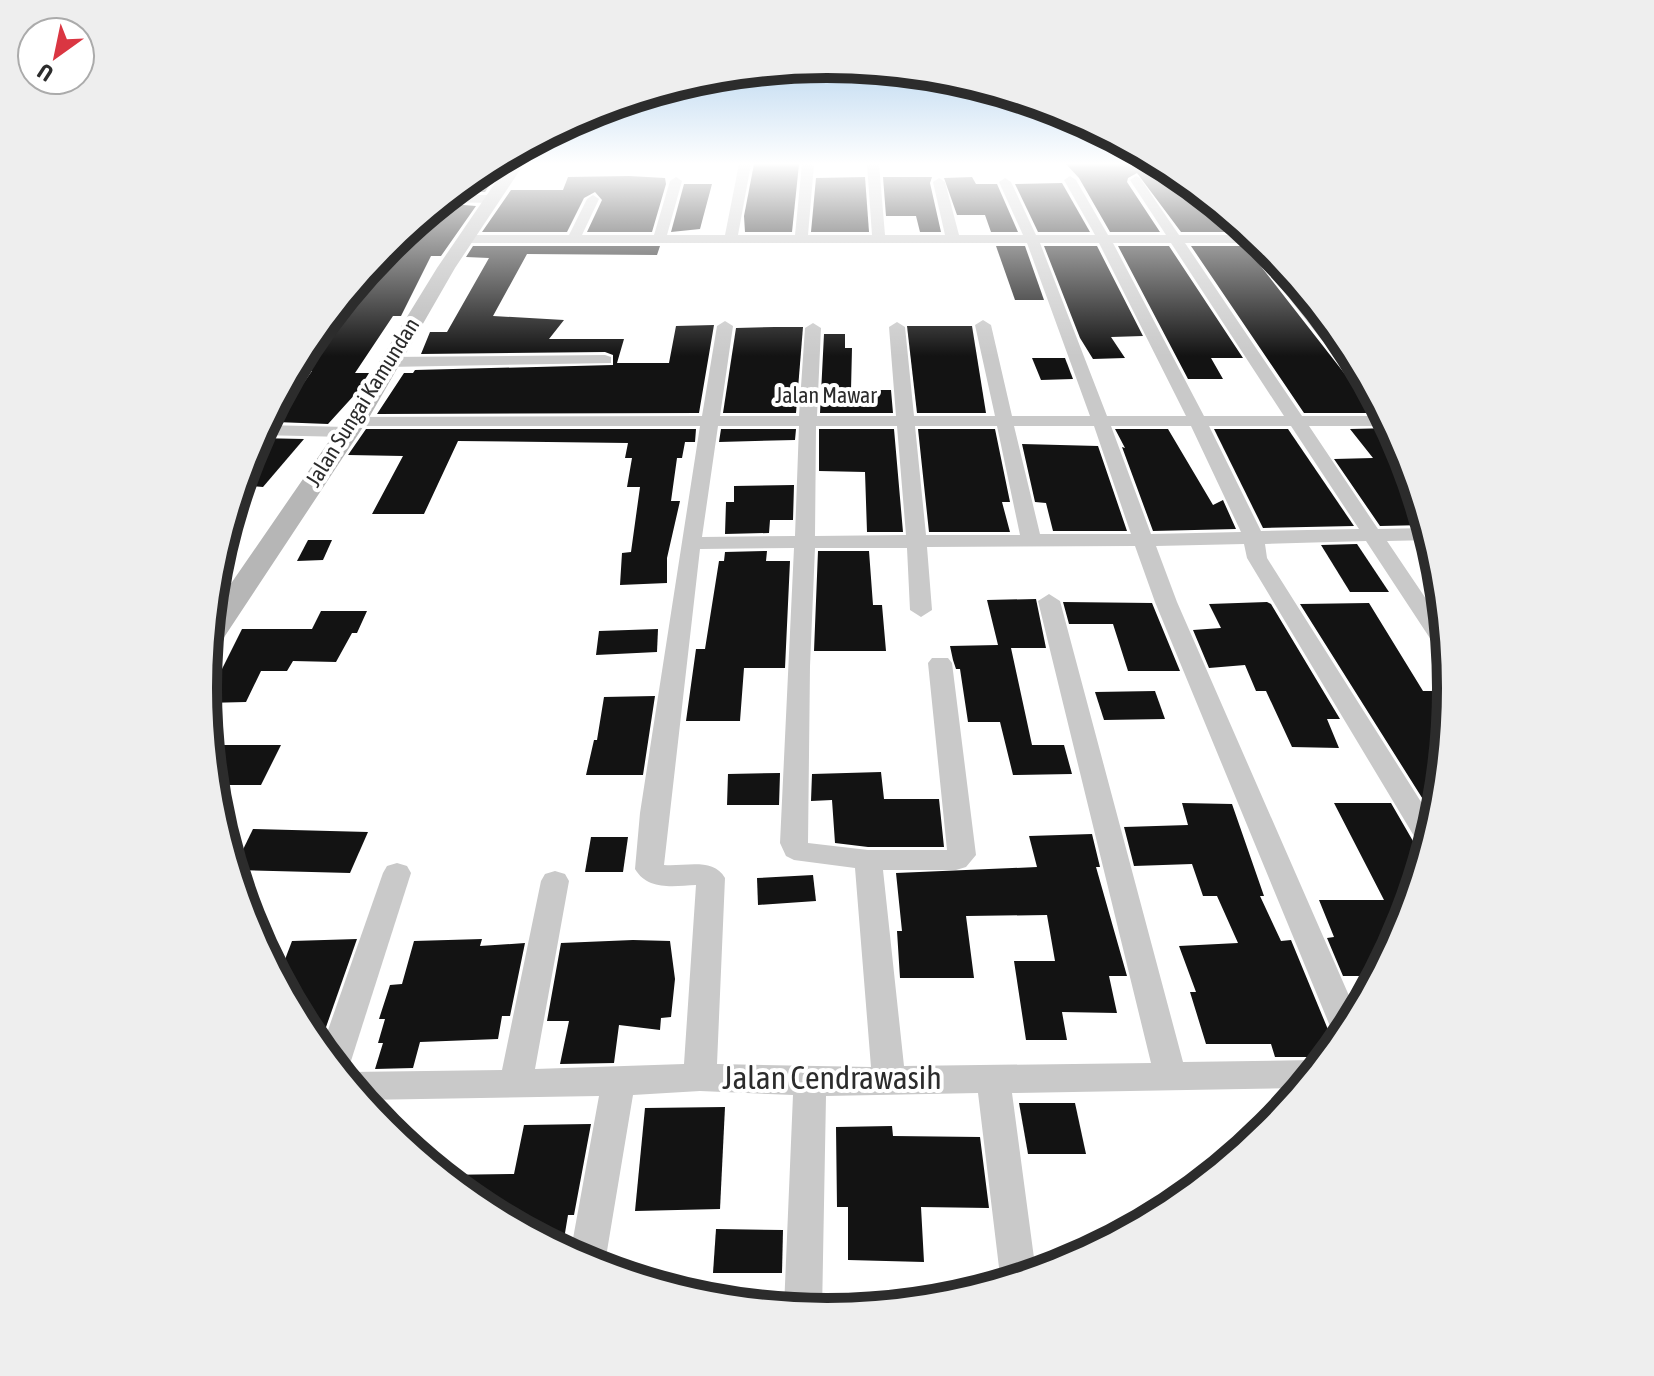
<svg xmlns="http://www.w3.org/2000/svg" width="1654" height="1376" viewBox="0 0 1654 1376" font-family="'Asap Condensed',sans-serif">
<rect width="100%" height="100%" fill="#fff"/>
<!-- building -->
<g fill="#131313">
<polygon points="490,164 504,164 485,192 453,192"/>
<polygon points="754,164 799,164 792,232 745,232 744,216"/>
<polygon points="1066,164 1163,164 1212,200 1234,232 1181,232 1137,173 1128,178 1127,182 1160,232 1110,232 1079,178"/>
<polygon points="629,176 665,178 666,184 652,232 587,232 602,200 595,192 584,198 567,232 482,232 511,190 563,190 568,177"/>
<polygon points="865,177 869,232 811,232 816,178"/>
<polygon points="883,177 932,177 930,183 941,232 920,232 916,216 886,216"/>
<polygon points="972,177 976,184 997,184 1018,232 991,232 985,215 957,215 944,178"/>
<polygon points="1062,183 1090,232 1038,232 1015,184"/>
<polygon points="684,184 712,184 700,229 671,232"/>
<polygon points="439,203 476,206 441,256 431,256 401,316 393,316 355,373 369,373 358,391 328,424 276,422 312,371 293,370 308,341 386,246"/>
<polygon points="473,246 660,246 657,255 527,254 493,316 564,320 549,339 624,339 617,363 669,363 676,326 714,325 699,413 377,414 404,373 413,373 415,370 613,365 613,355 605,352 421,354 430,332 447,332 489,258 466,257"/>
<polygon points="996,246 1025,246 1044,300 1015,300"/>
<polygon points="1044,246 1097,246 1143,336 1111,337 1125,358 1093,359 1080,338"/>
<polygon points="1118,246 1169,246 1243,358 1211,358 1223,379 1188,379"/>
<polygon points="1191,246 1245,246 1369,405 1381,406 1384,413 1304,413"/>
<polygon points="907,326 972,326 986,413 917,413"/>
<polygon points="775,327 803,327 796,413 723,413 736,328"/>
<polygon points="824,334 845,334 845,348 852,348 851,390 891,390 893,413 820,413"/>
<polygon points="1032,358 1065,358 1073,379 1041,380"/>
<polygon points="1392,428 1404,450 1426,525 1380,526 1334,459 1373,458 1350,429"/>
<polygon points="366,429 696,429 695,442 685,442 682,458 677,458 671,501 680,501 667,558 667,583 620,585 622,553 631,552 640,487 627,487 632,458 625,458 628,443 458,441 424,514 372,514 403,456 348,455"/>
<polygon points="721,429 796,429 795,440 719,442"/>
<polygon points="819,429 894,429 903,532 867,532 865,472 819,471"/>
<polygon points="918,429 995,429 1010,502 1002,502 1010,532 929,532"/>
<polygon points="1115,429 1168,429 1213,505 1223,500 1236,529 1153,531 1122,447 1125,448"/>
<polygon points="1214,429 1288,429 1354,526 1263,528"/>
<polygon points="256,438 304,439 263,487 240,485"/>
<polygon points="1022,444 1098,446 1127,531 1053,531 1046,503 1035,502"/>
<polygon points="794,485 793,520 770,520 769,533 725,534 726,502 734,502 734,486"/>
<polygon points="308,540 332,540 323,560 297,561"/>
<polygon points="1357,544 1389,592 1350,592 1321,545"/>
<polygon points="767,551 766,561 790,561 785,668 744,668 740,721 686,721 696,649 705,649 719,561 724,561 725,552"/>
<polygon points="818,551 869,551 873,605 882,605 886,651 814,651"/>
<polygon points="1036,599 1046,648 1011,648 1032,745 1064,745 1072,774 1013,775 1000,722 968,722 960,669 956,669 953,660 950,646 998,645 987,600"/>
<polygon points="1063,602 1152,603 1180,671 1128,671 1113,624 1069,624"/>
<polygon points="1267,602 1271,604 1340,719 1327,719 1339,748 1292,747 1266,691 1256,691 1245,665 1209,668 1193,630 1221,628 1209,604"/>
<polygon points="1369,603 1423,691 1451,691 1436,820 1300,604"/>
<polygon points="321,611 367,611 357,633 352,633 336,662 293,661 287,671 261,671 246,702 205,703 242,629 312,629"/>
<polygon points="658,629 657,652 596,655 599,631"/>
<polygon points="1155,691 1165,719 1104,720 1095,692"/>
<polygon points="655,696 643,775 586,775 594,740 597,740 604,697"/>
<polygon points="209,745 281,745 261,785 213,785"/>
<polygon points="881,772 884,799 939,799 944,847 868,847 835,843 832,800 811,801 812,774"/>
<polygon points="780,773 779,805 727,805 728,774"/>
<polygon points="1182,803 1232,804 1264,896 1260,896 1281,941 1291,940 1329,1032 1339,1043 1328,1057 1275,1057 1271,1044 1206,1044 1190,992 1196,992 1179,946 1238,943 1217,896 1203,896 1192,864 1134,866 1124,827 1188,825"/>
<polygon points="1334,803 1391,803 1417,848 1427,851 1403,927 1377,976 1343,976 1327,938 1334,937 1319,900 1384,900"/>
<polygon points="253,829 368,832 350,873 233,870"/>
<polygon points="1092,834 1100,867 1096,867 1127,976 1109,976 1117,1013 1062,1012 1067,1040 1026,1040 1014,961 1055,961 1047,915 966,916 974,978 900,978 897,931 902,931 896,873 1037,867 1029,836"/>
<polygon points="591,837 628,837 623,872 585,872"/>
<polygon points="813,875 816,901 758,905 757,878"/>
<polygon points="357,939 319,1047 308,1034 278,978 292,941"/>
<polygon points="482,939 480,946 525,943 510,1016 502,1016 498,1039 420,1042 413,1068 375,1069 383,1043 378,1043 385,1019 379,1019 390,985 402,984 414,941"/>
<polygon points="633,940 670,941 675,979 671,1017 661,1018 660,1030 619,1025 614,1063 560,1064 569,1021 547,1021 561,943"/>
<polygon points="1019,1103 1075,1103 1086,1154 1028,1154"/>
<polygon points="725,1107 720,1209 635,1211 645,1108"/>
<polygon points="591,1124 574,1215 568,1215 562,1251 480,1207 442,1175 514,1174 524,1125"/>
<polygon points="892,1126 893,1136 980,1137 989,1208 921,1207 924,1262 848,1260 848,1207 837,1207 836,1127"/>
<polygon points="716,1229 783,1230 782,1273 713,1273"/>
</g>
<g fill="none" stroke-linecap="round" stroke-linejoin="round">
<!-- street -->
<g fill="#c9c9c9" fill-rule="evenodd">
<path d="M739,164H751L738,235H795L802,164H814L808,235H872L867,164H879L885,235H945L933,182L939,178L945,182L959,235H1023L999,182L1005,178L1011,182L1036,235H1095L1064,180L1070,176L1076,180L1108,235H1166L1130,180L1136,176L1140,178L1179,235H1240L1229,220L1232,217L1262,242L1260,243L1358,365L1379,404L1371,403L1246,243H1185L1302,416H1386L1391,426H1309L1378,529L1427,528L1431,540L1387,541L1445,627L1448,654L1439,652L1366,541L1265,544L1267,558L1435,824L1427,848L1420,846L1247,558L1244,544L1156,546L1177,602L1357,1014L1340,1041L1332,1031L1155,602L1135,546L927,547L932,610L921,617L910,610L907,548H815L810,666L808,843L868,850H947L928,663L932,658H948L952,663L976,855L966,867L956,870H883L904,1066L1151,1063L1038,601L1049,594L1060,601L1183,1062L1314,1060L1323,1063L1302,1088L1012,1093L1036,1273L1001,1284L978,1093L826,1096L822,1312L784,1308L793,1095L700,1091L633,1095L604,1269L570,1255L599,1096L362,1100L341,1075L350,1072L502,1070L541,881L545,874L555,871L565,874L569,881L535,1069L684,1064L696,885C674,886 648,891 635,869L640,813L700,426H355L346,421L349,417L702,416L717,326L725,321L733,326L720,416H799L805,328L813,323L821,328L817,416H896L889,327L897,322L905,327L914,416H995L975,325L983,320L991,325L1012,416H1090L1027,243H467L460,239L467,235H569L587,199L593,195L599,199L582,235H654L670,181L676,177L682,181L667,235H725ZM1040,243H1099L1186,416H1107ZM1113,243H1171L1284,416H1204ZM718,426H799L795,536L702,537ZM816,426H897L906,535L815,536ZM915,426H997L1020,535H926ZM1014,426H1094L1131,534H1040ZM1111,426H1191L1241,532L1151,534ZM1209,426H1291L1359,529L1261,531ZM794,548L780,843L786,856L794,860L855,868L871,1067L717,1064L725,878C713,857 684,867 664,865L700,549Z"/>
<polygon points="448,195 492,195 498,199 492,203 441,202"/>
<polygon points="605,355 611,357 611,363 388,367 380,362 388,357"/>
<polygon points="264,425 346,427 355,432 346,437 258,435"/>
<polygon points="397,863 407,866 411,873 350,1064 341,1075 321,1050 383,873 387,866"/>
</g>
<!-- secondary -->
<polygon fill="#b6b6b6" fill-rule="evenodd" points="508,164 524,164 455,268 367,421 219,645 207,648 210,614 343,421 437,268"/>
</g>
<!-- sky -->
<linearGradient id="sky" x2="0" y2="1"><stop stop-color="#9ac4e8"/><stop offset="0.46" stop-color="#fff"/><stop offset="1" stop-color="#fff" stop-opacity="0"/></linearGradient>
<rect width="1654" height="356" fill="url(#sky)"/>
<g text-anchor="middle" stroke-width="8" stroke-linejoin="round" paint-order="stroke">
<!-- far-street labels -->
<g font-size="22" fill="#2c2c2c" stroke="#fff">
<text x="826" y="403">Jalan Mawar</text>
<text transform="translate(362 402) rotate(-58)" y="8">Jalan Sungai Kamundan</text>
</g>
<!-- near-street labels -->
<g font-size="32" fill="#2c2c2c" stroke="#fff">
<text x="832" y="1089">Jalan Cendrawasih</text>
</g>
</g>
<!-- crop -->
<path d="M0 0H1654V1376H0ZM217 688a610 610 0 1 1 1220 0a610 610 0 1 1-1220 0Z" fill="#eee" fill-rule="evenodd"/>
<path fill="none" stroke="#2c2c2c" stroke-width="10" d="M217 688a610 610 0 1 1 1220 0a610 610 0 1 1-1220 0Z"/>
<!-- north arrow -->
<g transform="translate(56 56) rotate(213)"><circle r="38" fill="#ffffff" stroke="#ababab" stroke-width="2"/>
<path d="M0-6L14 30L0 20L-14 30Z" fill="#da3642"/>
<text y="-12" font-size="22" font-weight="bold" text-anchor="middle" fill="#2c2c2c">U</text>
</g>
</svg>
